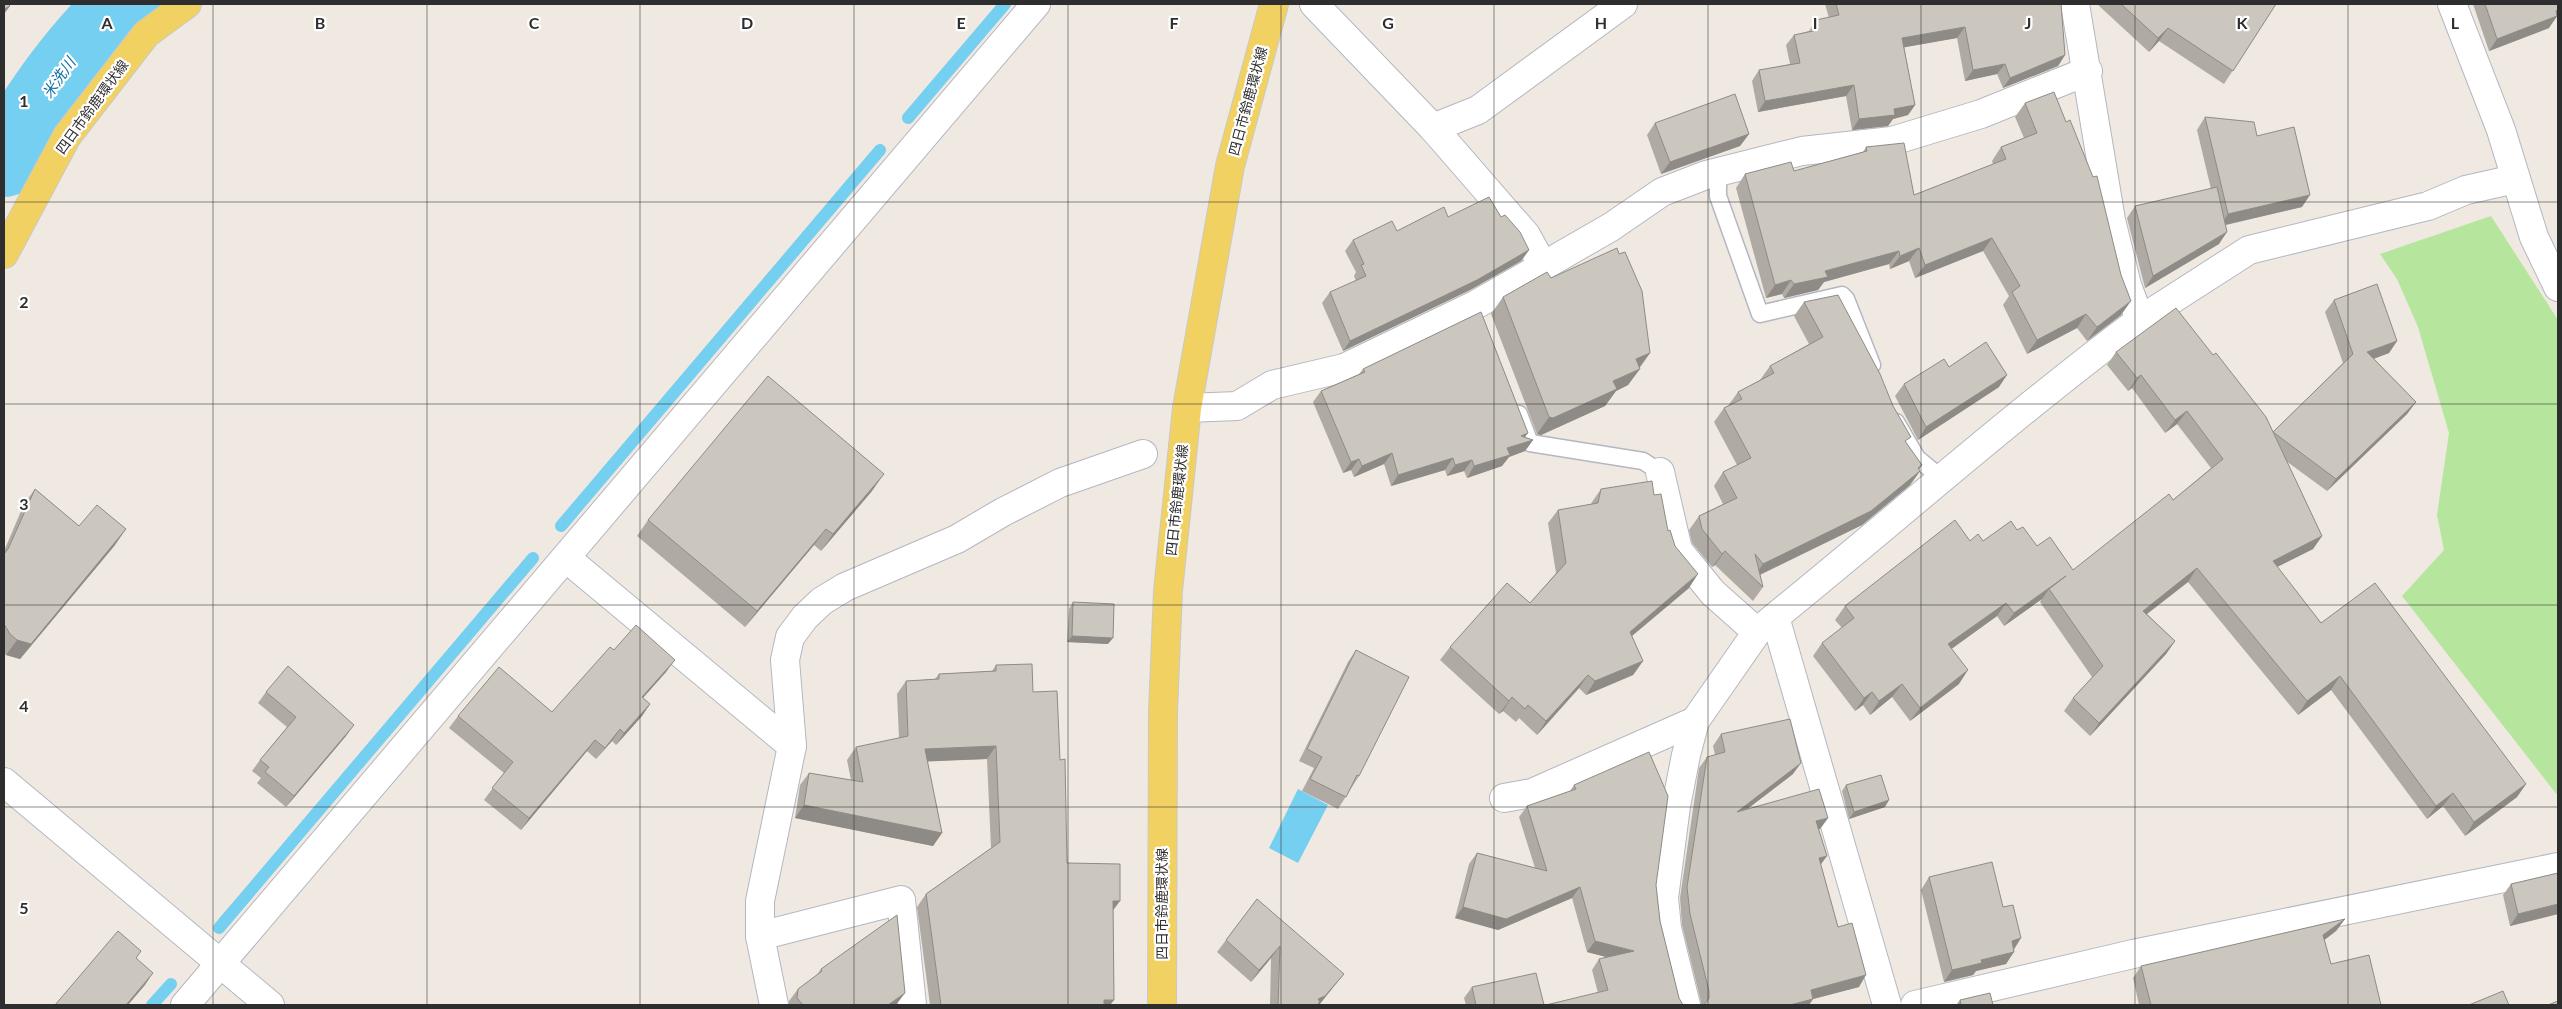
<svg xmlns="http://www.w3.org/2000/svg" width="2562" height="1009" viewBox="0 0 2562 1009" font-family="Lato,'Noto Sans JP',sans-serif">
<rect width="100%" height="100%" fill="#efe9e1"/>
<!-- green -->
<polygon fill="#b6e59e" points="2491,216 2558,320 2558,796 2402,596 2444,550 2437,515 2449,433 2418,327 2397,279 2380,254"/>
<!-- water -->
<polygon fill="#75cff0" points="1298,789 1328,805 1298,863 1269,848"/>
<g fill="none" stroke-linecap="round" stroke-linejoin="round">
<!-- stream -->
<g stroke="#75cff0" stroke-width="12">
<polyline points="908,118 1005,4"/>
<polyline points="561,526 880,150"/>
<polyline points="219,928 533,558"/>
<polyline points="152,1005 171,984"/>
</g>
<!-- river -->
<path stroke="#75cff0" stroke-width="74" d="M4,160C41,101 73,52 124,4"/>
<!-- lane casing -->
<g stroke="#b4b7c1" stroke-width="19">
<g id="lane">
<polyline points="1718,172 1718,196 1760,314 1842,295 1846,299 1872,365"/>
<polyline points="1519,414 1530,443 1643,461 1660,472"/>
<polyline points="1896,422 1917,458 1941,478"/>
</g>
</g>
<!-- street casing -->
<g stroke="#b4b7c1" stroke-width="30">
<g id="street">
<polyline points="1314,4 1433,128 1526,235 1543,266"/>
<polyline points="2452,4 2501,130 2534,237 2558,287"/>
<polyline points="1433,128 1478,110 1623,4"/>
<polyline points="2140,320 2249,250 2428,206 2466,190 2515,179"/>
<polyline points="1187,408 1237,406 1272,385 1344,368 1477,304 1611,227 1662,192 1706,175 1802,151 1892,141 1981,114 2088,71"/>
<polyline points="1660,472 1678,550 1713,593 1757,632"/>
<polyline points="566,558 792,746"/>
<polyline points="4,782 270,1005"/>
<polyline points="1504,798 1532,793 1695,721"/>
<polyline points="760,936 901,900 912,1005"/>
<polyline points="185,1005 1036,4"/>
<polyline points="774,1005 760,936 760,901 792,746 785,660 790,637 805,617 822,601 845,587 957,539 1003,512 1060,483 1143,454"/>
<polyline points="1686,1005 1667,928 1664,898 1676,806 1686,755 1695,721 1757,632 1775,617"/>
<path d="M1887,1005L1775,617C1897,518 2014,414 2140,320L2127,285L2111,220L2075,4"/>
<polyline points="1915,1005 2133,954 2558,867"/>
</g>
</g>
<!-- primary casing -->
<g stroke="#c9c9c9" stroke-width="30">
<g id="primary">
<polyline points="4,254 67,136 146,34 187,4"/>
<polyline points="1162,1005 1163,712 1168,591 1187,408 1230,166 1274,4"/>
</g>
</g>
<!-- lane -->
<use href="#lane" stroke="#fff" stroke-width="16"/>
<!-- street -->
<use href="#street" stroke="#fff" stroke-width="28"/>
<!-- primary -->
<use href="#primary" stroke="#f2d163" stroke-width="28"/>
</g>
<!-- wall -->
<g fill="#afaba4">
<polygon points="1825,4 2061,4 2065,55 2058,66 2003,88 1997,74 1965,81 1957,38 1904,47 1915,105 1908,115 1893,119 1888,126 1852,130 1846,96 1758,112 1752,81 1759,70 1790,64 1786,45 1794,35 1809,31 1816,20 1829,18"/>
<polygon points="2097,4 2276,4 2224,84 2159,41 2149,52"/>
<polygon points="2473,4 2558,4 2549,28 2489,51"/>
<polygon points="2025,103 2121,315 2087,341 2077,328 2027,354 2003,305 2009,296 1983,251 1915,278 1909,261 1890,269 1889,264 1824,282 1818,290 1784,298 1782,294 1766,298 1736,188 1745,174 1794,171 1863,152 1866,147 1914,195 1993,164 1992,161 2001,147 2024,138 2015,117"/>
<polygon points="2205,117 2257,136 2302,207 2226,225 2219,244 2145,288 2127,218 2135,206 2211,189 2197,130"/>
<polygon points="1655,123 1749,134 1740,146 1661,174 1647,135"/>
<polygon points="1448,217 1501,217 1529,250 1521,261 1470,290 1343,351 1322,303 1330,292 1356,281 1354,276 1356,272 1345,251 1353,240 1397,231"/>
<polygon points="1503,297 1650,353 1628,385 1616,391 1605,406 1541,435 1537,434 1491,314"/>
<polygon points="2334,300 2397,341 2389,353 2374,359 2416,402 2407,414 2327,491 2286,461 2322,536 2313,549 2277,567 2321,623 2526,784 2517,797 2465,836 2443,806 2427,819 2331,690 2298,715 2188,582 2147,614 2175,641 2166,654 2090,736 2064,711 2073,698 2092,677 2040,602 2042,599 2004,626 1997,616 1951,649 1959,684 1910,721 1892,697 1870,715 1863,705 1855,711 1813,656 1822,643 1842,628 1835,620 1845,606 1970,541 1983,541 2017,530 2037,546 2073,570 2173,500 2211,468 2177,424 2165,433 2132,388 2128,391 2107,365 2116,352 2273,432 2343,363 2325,312"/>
<polygon points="1804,302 1906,443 1920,471 1910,485 1862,525 1760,575 1763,587 1753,601 1715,565 1712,567 1692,543 1689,530 1699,516 1723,504 1714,486 1723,472 1737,465 1714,422 1724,408 1728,406 1738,392 1760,380 1770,366 1809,344 1794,316"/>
<polygon points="1949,367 1999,387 1918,440 1895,396 1904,384"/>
<polygon points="1363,369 1524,437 1533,440 1525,451 1509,457 1502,466 1467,478 1464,471 1447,476 1445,470 1391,486 1384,464 1354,477 1351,470 1343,473 1313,402 1321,391 1359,374"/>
<polygon points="35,489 79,526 115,545 20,659 6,655 4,653 4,551 24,504"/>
<polygon points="1601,489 1654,495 1689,588 1632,636 1643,661 1633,675 1586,695 1579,688 1537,735 1519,718 1516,722 1503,711 1499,714 1440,660 1450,647 1530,603 1556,573 1548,523 1558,510 1591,504 1592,502"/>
<polygon points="872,491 821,551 814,545 745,627 637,536 648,520"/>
<polygon points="1073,602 1108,644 1067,642 1069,609"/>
<polygon points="614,650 666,672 643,698 650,704 642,716 616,745 612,741 596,759 587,751 521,830 484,800 504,773 449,728 458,716 552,712"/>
<polygon points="1356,650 1359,776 1338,809 1302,791 1314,768 1299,761 1348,662"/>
<polygon points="996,665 1033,692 1060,760 1067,863 1113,910 1114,1000 1110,1005 930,1005 917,907 926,894 991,848 987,759 927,761 942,833 933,846 795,818 800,785 809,773 851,780 847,760 856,747 899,738 897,694 906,681 935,679 939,674 992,671"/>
<polygon points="266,692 346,736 286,807 257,783 261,778 252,771 260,760 287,727 258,703"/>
<polygon points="1721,734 1793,774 1747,809 1828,818 1820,829 1819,829 1821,865 1838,927 1859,987 1813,999 1809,1005 1701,1005 1701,1002 1682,925 1680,898 1699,768 1707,757 1715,755 1713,746"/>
<polygon points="1574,785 1656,885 1660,921 1679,998 1598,993 1592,970 1599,959 1606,957 1587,952 1572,898 1498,930 1455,918 1469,864 1477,853 1535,868 1519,817 1527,806 1570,791"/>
<polygon points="1846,785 1885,807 1849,819 1842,791"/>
<polygon points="2558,873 2558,914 2510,926 2503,895 2511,884"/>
<polygon points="1929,877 2014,949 2006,964 1976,971 1973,975 1944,982 1921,890"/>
<polygon points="1257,899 1335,985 1319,1005 1270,1005 1271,958 1251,982 1217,952"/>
<polygon points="2345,919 2336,931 2324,940 2331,964 2381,1005 2139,1005 2133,978 2141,966"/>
<polygon points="821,969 896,1005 789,1005 789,1001 798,989 816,976"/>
<polygon points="1472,987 1544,1005 1466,1005 1464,998"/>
<polygon points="1960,1000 1993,1005 1956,1005"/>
</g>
<!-- shaded-wall -->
<g fill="#8e8b86">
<polygon points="10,6 4,14 4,9"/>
<polygon points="2558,9 2558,15 2549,28 2489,51 2497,39"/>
<polygon points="1965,27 1957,38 1895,49 1902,38"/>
<polygon points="2168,28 2159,41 2149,52 2158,38"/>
<polygon points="2065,55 2058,66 2003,88 2010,78"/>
<polygon points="2005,64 1997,74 1965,81 1973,70"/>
<polygon points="1854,85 1846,96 1758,112 1765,101"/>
<polygon points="1915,105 1908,115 1893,119 1888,126 1852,130 1859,119 1894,109"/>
<polygon points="1749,134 1740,146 1661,174 1670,162"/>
<polygon points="2310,195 2302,207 2220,226 2228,214"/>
<polygon points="2227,232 2219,244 2145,288 2153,276"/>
<polygon points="1992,238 1983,251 1915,278 1925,265"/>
<polygon points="1919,248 1909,261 1890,269 1900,256"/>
<polygon points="1529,250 1521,261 1470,290 1343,351 1350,341"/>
<polygon points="1899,251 1889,264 1824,282 1818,290 1784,298 1794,284 1825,271"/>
<polygon points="1791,280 1782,294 1766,298 1775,285"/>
<polygon points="2131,301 2121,315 2087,341 2097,327"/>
<polygon points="2086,314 2077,328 2027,354 2037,340"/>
<polygon points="2397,341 2389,353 2358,364 2367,352"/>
<polygon points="1650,353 1638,369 1636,359"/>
<polygon points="1640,369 1628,385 1616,391 1605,406 1541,435 1537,434 1549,417 1613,381"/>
<polygon points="2007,375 1999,387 1918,440 1926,427"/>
<polygon points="2141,375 2132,388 2128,391 2137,378"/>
<polygon points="2416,402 2407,414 2327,491 2336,479"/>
<polygon points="2187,411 2177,424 2165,433 2175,420"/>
<polygon points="1528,433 1520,444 1533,440 1525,451 1509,457 1502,466 1467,478 1474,466 1507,448 1521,436"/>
<polygon points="1392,453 1384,464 1354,477 1362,466"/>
<polygon points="1453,458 1445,470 1391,486 1398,475"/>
<polygon points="1359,459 1351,470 1343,473 1351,462"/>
<polygon points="1472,460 1464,471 1447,476 1455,465"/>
<polygon points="1922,465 1916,474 1920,471 1910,485 1862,525 1753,578 1763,564"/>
<polygon points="884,474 872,491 821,551 833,534"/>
<polygon points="126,529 115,545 20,659 6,655 17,640"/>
<polygon points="826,529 814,545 745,627 757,611"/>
<polygon points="2322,536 2313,549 2263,574 2273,561"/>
<polygon points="1725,551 1715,565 1712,567 1722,554"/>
<polygon points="2197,568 2188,582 2134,624 2143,611"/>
<polygon points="1698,574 1689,588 1621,645 1630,632"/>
<polygon points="2066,576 2049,589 2042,599 2004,626 2014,613"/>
<polygon points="2006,603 1997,616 1939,658 1948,644"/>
<polygon points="1072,636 1113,638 1108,644 1067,642"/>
<polygon points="2175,641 2166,654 2090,736 2099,723"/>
<polygon points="675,660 666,672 633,709 642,697"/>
<polygon points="1643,661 1633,675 1586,695 1595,681"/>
<polygon points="1968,670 1959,684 1910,721 1920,708"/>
<polygon points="1588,675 1579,688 1537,735 1546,721"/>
<polygon points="2340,676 2331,690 2298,715 2307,701"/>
<polygon points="1902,684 1892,697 1870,715 1879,701"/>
<polygon points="1872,692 1863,705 1855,711 1864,698"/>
<polygon points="1512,697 1503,711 1499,714 1509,701"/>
<polygon points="650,704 642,716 616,745 624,733"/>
<polygon points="354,725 346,736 286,807 294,796"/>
<polygon points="620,729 612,741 596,759 605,748"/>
<polygon points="595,740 587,751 521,830 529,818"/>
<polygon points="996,746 987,759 916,762 925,749"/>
<polygon points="1801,763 1793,774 1729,823 1737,812"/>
<polygon points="2526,784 2517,797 2465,836 2474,822"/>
<polygon points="2453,793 2443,806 2427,819 2436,806"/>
<polygon points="1889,800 1885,807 1849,819 1854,812"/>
<polygon points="804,805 942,833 933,846 795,818"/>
<polygon points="1828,818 1820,829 1808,832 1816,821"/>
<polygon points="1827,856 1819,867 1819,858"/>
<polygon points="1580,887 1572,898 1498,930 1455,918 1463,907"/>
<polygon points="1113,901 1120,901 1111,913"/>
<polygon points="2558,904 2558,914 2510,926 2518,914"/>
<polygon points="2345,919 2336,931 2314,948 2323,935"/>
<polygon points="2021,938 2013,951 2012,941"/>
<polygon points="1595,941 1634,951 1626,962 1587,952"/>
<polygon points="1280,946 1271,958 1251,982 1259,970"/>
<polygon points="2014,952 2006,964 1976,971 1973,975 1944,982 1952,970 1981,960"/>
<polygon points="153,973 145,985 128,1005 126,1005"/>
<polygon points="1344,974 1335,985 1319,1005 1314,1005 1318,999"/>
<polygon points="1866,975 1859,987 1813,999 1809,1005 1790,1005 1811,990"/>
<polygon points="905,993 896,1005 888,1005"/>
<polygon points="1104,1000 1114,1000 1110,1005 1101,1005"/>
</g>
<!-- building -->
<g fill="#cbc7bf" stroke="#8e8b86">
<polygon points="4,4 8,4 10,6 4,9"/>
<polygon points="1836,4 2061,4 2065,55 2010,78 2005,64 1973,70 1965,27 1902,38 1915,105 1894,109 1895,115 1859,119 1854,85 1765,101 1759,70 1800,63 1794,35 1818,30 1816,20 1839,15"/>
<polygon points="2121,4 2276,4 2233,71 2168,28 2158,38"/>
<polygon points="2485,4 2558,4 2558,9 2556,11 2557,16 2497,39"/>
<polygon points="2054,92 2066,122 2070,120 2093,177 2097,176 2121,275 2131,301 2097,327 2086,314 2037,340 2012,292 2020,286 1992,238 1925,265 1919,248 1900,256 1899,251 1825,271 1828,277 1794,284 1791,280 1775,285 1745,174 1791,162 1794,171 1867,151 1866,147 1904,143 1914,195 2006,159 2001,147 2037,133 2025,103"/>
<polygon points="1735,94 1749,134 1670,162 1655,123"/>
<polygon points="2205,117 2254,122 2257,136 2294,127 2310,195 2228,214"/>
<polygon points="2217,187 2227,232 2153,276 2135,206"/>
<polygon points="1489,197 1501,217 1505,215 1520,232 1529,250 1477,280 1350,341 1330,292 1366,276 1361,265 1364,264 1353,240 1392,221 1397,231 1444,207 1448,217"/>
<polygon points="1617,248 1619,254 1625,252 1642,291 1650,353 1636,359 1640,369 1613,381 1617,389 1553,418 1549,417 1503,297 1547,272 1551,278"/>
<polygon points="2377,284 2397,341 2367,352 2416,402 2336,479 2273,432 2353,354 2334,300"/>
<polygon points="1838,295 1880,374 1893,406 1911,437 1905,441 1922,465 1918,468 1920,471 1871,511 1763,564 1755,554 1763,587 1725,551 1722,554 1702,529 1699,516 1737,498 1723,472 1751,458 1724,408 1742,399 1738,392 1774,373 1770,366 1823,337 1804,302"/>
<polygon points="2176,308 2213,355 2216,353 2266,417 2322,536 2273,561 2321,623 2375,583 2526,784 2474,822 2453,793 2436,806 2340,676 2307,701 2197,568 2143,611 2175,641 2099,723 2073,698 2103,666 2049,589 2066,576 2014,613 2006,603 1948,644 1968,670 1920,708 1902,684 1879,701 1872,692 1864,698 1822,643 1854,618 1845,606 1955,520 1970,541 1978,534 1983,541 2011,521 2017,530 2023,527 2037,546 2050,537 2073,570 2169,494 2173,500 2223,459 2187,411 2175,420 2141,375 2137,378 2116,352"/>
<polygon points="1481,312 1528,433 1521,436 1533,440 1507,448 1510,455 1474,466 1472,460 1455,465 1453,458 1398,475 1392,453 1362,466 1359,459 1351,462 1321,391 1365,372 1363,369"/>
<polygon points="1986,342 2007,375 1926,427 1904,384 1944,359 1949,367"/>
<polygon points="768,376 884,474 833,534 826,529 757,611 648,520"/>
<polygon points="1652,481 1654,495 1661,494 1668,531 1670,530 1675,546 1698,574 1630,632 1643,661 1595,681 1588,675 1546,721 1528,705 1525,709 1512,697 1509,701 1450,647 1507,583 1530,603 1566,563 1558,510 1598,503 1601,489"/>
<polygon points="35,489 79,526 97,505 126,529 31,644 17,640 10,634 4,624 4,554 8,549"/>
<polygon points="1073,602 1114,604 1113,638 1072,636"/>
<polygon points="636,625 675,660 642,697 650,704 624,733 620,729 605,748 595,740 529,818 492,788 513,762 458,716 499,667 552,712 610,647 614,650"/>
<polygon points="1356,650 1409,677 1359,776 1357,775 1346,797 1310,779 1322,757 1307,749"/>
<polygon points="1032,664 1033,692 1057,691 1060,760 1065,759 1067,863 1120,864 1120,901 1113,901 1114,1000 1104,1000 1104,1005 941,1005 926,894 1000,842 996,746 925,749 942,833 804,805 809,773 863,782 856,747 908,736 906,681 939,679 939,674 996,671 996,665"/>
<polygon points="288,666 354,725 294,796 265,772 269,767 260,760 296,717 266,692"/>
<polygon points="1790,719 1801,763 1737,812 1819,789 1828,818 1816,821 1827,856 1819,858 1838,927 1852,923 1866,975 1811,990 1813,999 1790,1005 1704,1005 1709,998 1709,991 1690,914 1687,887 1707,757 1725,752 1721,734"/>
<polygon points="1649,752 1668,796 1656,885 1660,921 1679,998 1683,1005 1546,1005 1608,990 1599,959 1634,951 1595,941 1580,887 1506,919 1463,907 1477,853 1547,871 1527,806 1576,789 1574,785"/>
<polygon points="1881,775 1889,800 1854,812 1846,785"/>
<polygon points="1992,862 2003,907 2013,905 2021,938 2012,941 2014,952 1981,960 1982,963 1952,970 1929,877"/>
<polygon points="2558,873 2558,904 2518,914 2511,884"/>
<polygon points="1257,899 1344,974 1325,996 1318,999 1320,1002 1317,1005 1278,1005 1280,946 1259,970 1226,940"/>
<polygon points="897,915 905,993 888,1005 803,1005 797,998 798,989 822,971 821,969"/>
<polygon points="2345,919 2323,935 2331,964 2369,955 2381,1005 2151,1005 2141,966"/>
<polygon points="118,931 141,951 136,958 153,973 126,1005 55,1005"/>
<polygon points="1536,973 1544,1005 1476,1005 1472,987"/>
<polygon points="2503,991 2509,1005 2469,1005"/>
<polygon points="1990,993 1993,1005 1961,1005 1960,1000"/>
<polygon points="2558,1001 2558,1005 2548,1005"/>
</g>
<!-- grid -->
<path fill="none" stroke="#2e2e2e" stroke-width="1" stroke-opacity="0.55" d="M213,4V1005M427,4V1005M640,4V1005M854,4V1005M1068,4V1005M1281,4V1005M1494,4V1005M1708,4V1005M1921,4V1005M2135,4V1005M2348,4V1005M4,202H2558M4,404H2558M4,605H2558M4,807H2558"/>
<g text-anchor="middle" stroke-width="4.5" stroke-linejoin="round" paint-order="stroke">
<!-- street labels -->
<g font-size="14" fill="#2e2e2e" stroke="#fff">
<text transform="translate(1248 101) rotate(-75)" y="5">四日市鈴鹿環状線</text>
<text transform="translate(92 107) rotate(-54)" y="5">四日市鈴鹿環状線</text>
<text transform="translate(1177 500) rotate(-84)" y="5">四日市鈴鹿環状線</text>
<text transform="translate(1162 904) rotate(-90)" y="5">四日市鈴鹿環状線</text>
</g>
<!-- water labels -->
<g font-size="15" font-style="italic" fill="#0d6fa3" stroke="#fff">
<text transform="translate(59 78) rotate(-55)" y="5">米洗川</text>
</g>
</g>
<g font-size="16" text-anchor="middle" font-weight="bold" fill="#2e2e2e" stroke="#fff" stroke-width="4.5" stroke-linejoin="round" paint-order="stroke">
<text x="107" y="29">A</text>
<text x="320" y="29">B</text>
<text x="534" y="29">C</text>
<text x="747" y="29">D</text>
<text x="961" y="29">E</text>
<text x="1174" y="29">F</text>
<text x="1388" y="29">G</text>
<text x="1601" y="29">H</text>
<text x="1815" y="29">I</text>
<text x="2028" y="29">J</text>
<text x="2242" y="29">K</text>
<text x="2455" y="29">L</text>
<text x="24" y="107">1</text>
<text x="24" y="308">2</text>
<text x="24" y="510">3</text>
<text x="24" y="712">4</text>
<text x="24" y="914">5</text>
</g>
<!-- border -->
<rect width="2562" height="1009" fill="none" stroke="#2e2e2e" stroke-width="10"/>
</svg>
